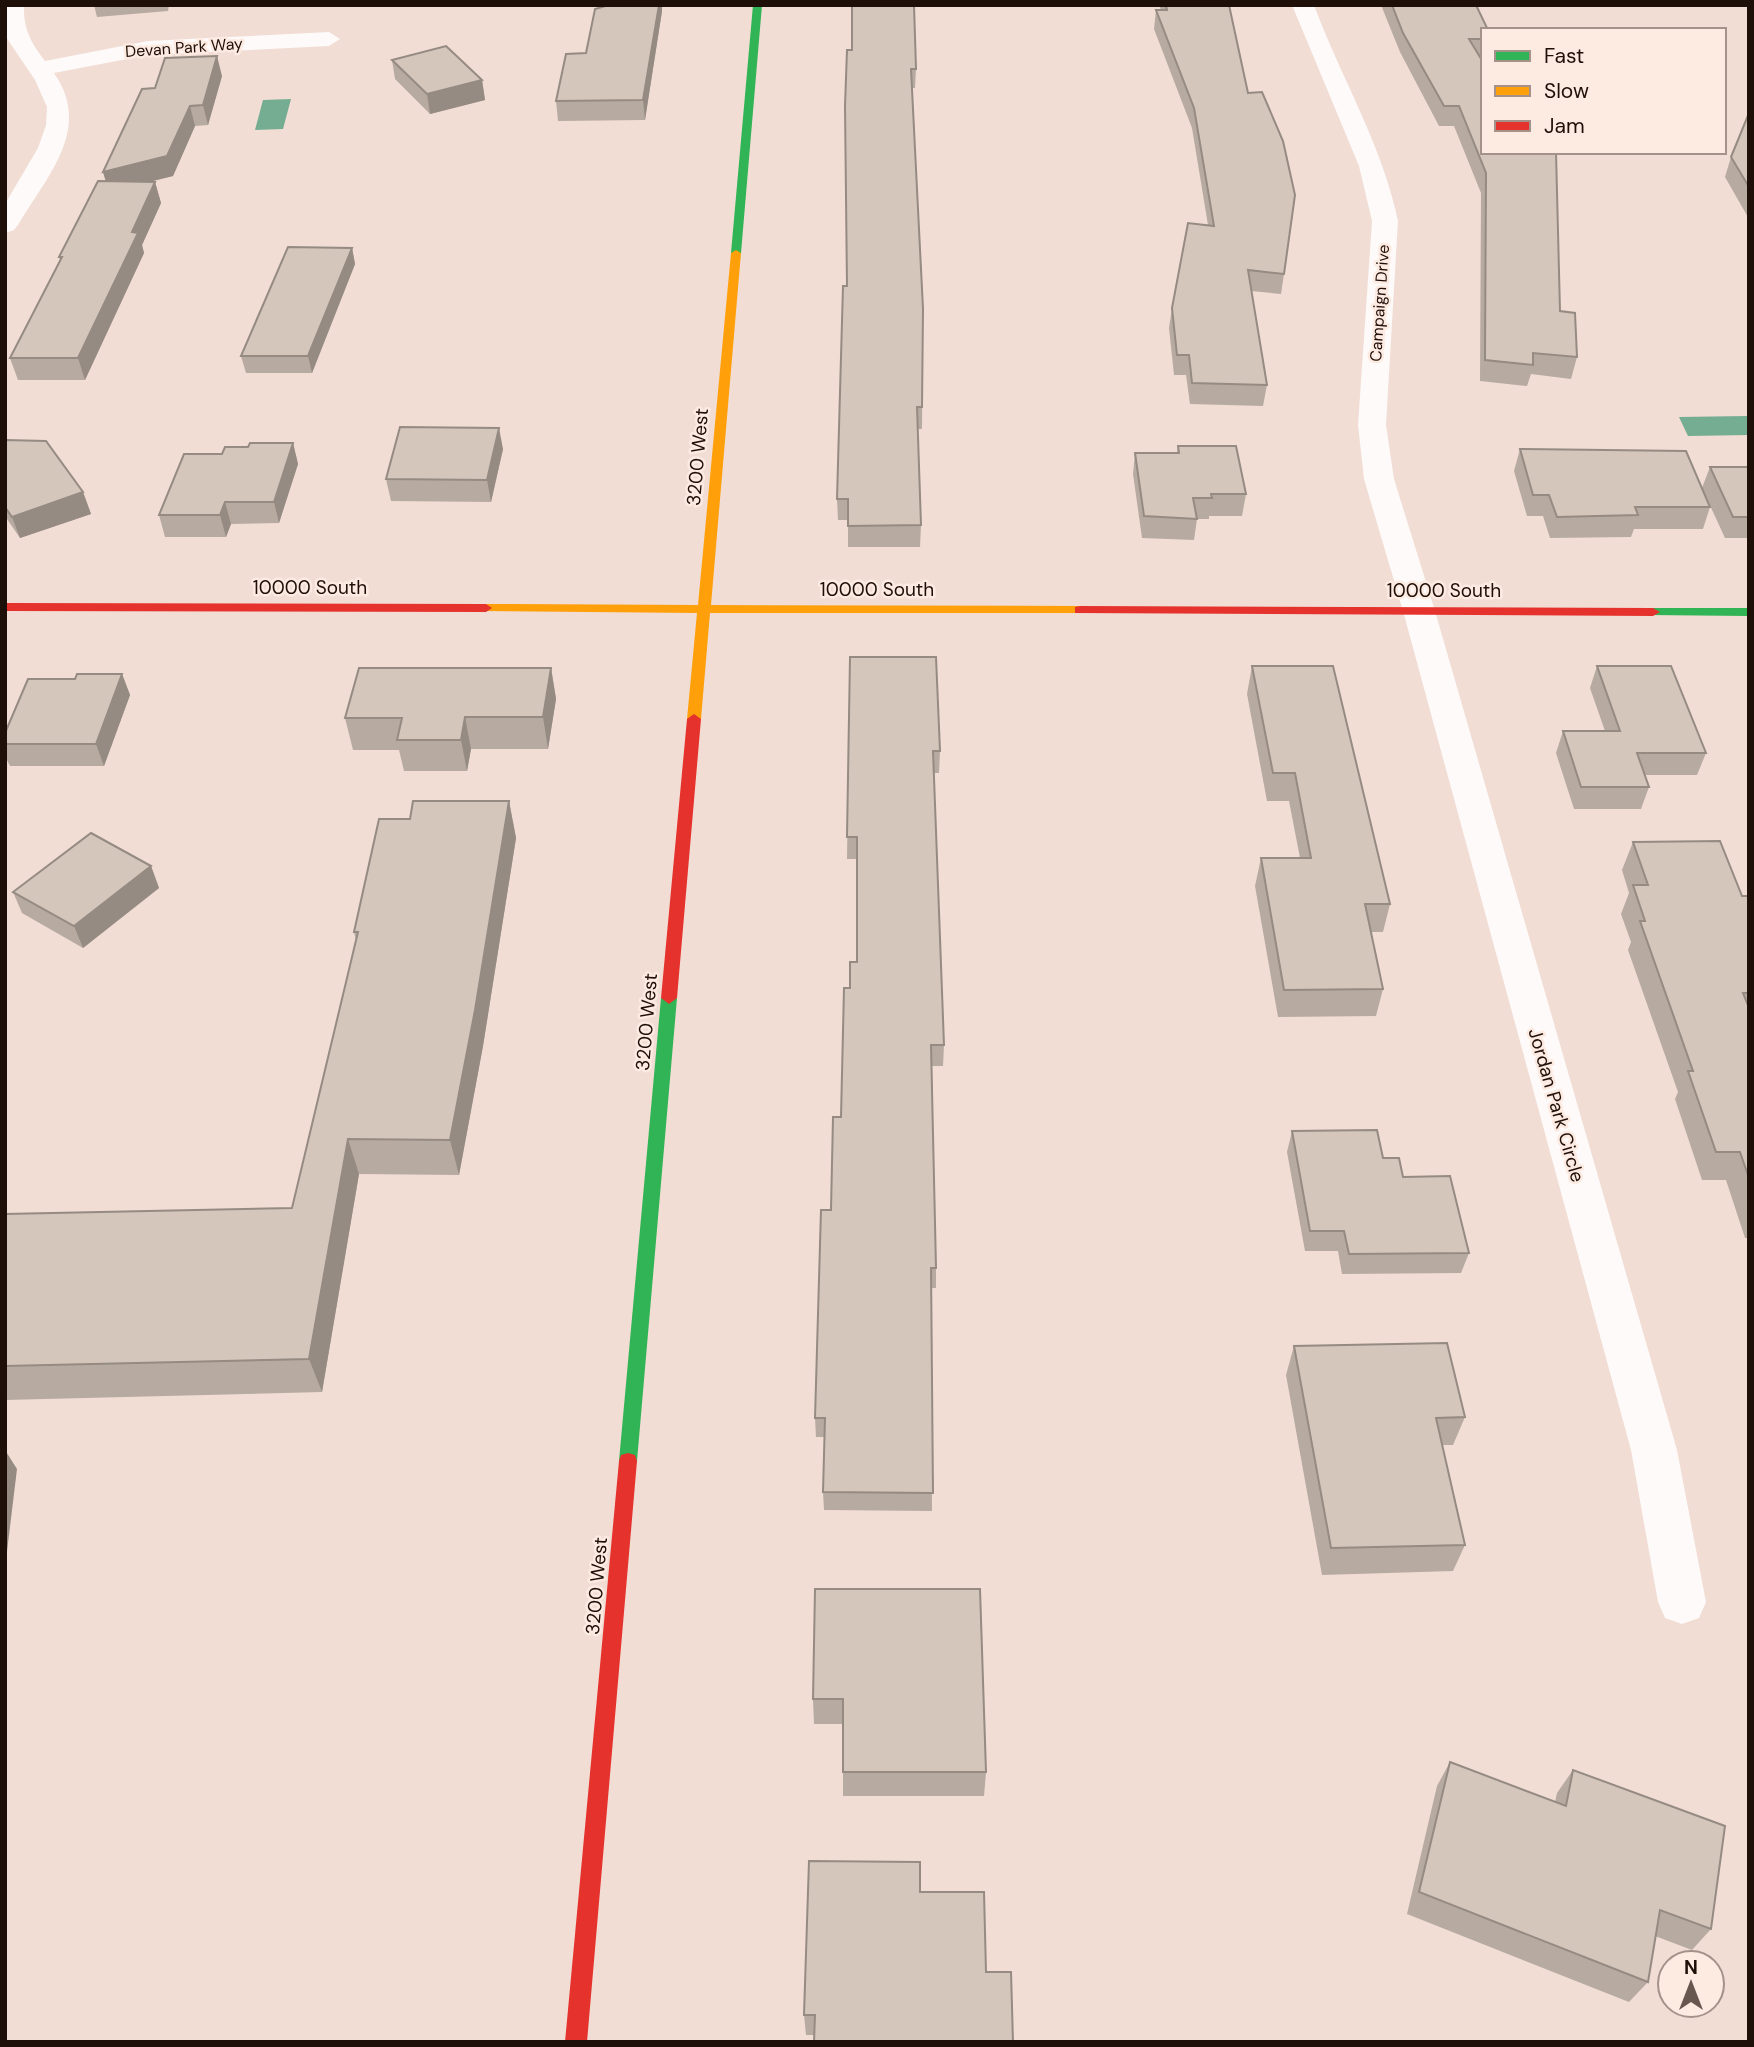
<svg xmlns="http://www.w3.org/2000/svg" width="1754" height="2047" viewBox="0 0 1754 2047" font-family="'DM Sans',sans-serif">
<rect width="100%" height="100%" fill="#f1ddd4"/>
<!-- water -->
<g fill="#74ad92">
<polygon points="291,99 283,129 255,130 263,100"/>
<polygon points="1747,416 1749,435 1688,436 1679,417"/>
</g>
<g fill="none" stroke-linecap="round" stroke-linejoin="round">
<!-- street -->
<g fill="#fdfaf9" fill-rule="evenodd">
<path d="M5,5H24C23,29 31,43 45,61L148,41L329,32L340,39L329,46L148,55L54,73C93,129 47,176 18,225L14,230L5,233V204L38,148L46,125L47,107L35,80L6,37Z"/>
<path d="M1292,5H1314C1341,78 1382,144 1398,221L1386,425L1394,479L1435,611L1677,1450L1706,1602L1699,1618L1682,1624L1665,1618L1658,1602L1631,1450L1403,611L1364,479L1358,425L1372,221L1359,166Z"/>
</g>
<!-- fast -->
<g fill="#30b455" fill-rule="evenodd">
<polygon points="753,5 762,5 741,253 736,256 731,253"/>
<polygon points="1653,608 1749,608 1749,616 1648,615 1648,609"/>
<polygon points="669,992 677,998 637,1461 635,1467 628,1469 621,1467 619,1461 661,998"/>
</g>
<!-- slow -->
<polygon fill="#ff9f0a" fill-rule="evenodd" points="736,250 741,253 711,605 1080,606 1085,607 1085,613 710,613 701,719 694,724 687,719 697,613 481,611 480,608 486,604 698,605 731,253"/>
<!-- jam -->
<g fill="#e5322d" fill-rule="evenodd">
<polygon points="5,603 486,604 492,608 486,612 5,611"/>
<polygon points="1080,606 1653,608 1660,612 1653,616 1075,613 1075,607"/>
<polygon points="694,714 701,719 677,998 669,1004 661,998 687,719"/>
<polygon points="628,1453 635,1455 637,1461 587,2042 565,2042 619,1461 621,1455"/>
</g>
</g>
<!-- wall -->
<g fill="#b7aaa1">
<polygon points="94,5 169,5 168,11 97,17"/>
<polygon points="609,5 662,5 662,11 645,120 558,121 556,101 586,53"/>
<polygon points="1159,5 1229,5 1284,274 1281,294 1251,291 1267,385 1263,406 1190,404 1186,375 1174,375 1169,328 1172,308 1208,225 1192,128 1154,29 1156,10 1161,10"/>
<polygon points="1381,5 1476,5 1483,30 1483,58 1481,58 1560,311 1577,357 1571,379 1531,374 1527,386 1480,381 1481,193 1454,126 1439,126 1400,52"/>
<polygon points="847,50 916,69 915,88 912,88 923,309 922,429 917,429 921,525 920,547 848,547 848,520 838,520 837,499 847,286"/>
<polygon points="392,60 482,80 485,100 430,114 395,79"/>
<polygon points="222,76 208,125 195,126 173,176 147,182 155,182 161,203 142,245 144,253 85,380 18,380 10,358 60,260 59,257 106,181 103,172 155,88"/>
<polygon points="1749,113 1749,219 1725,177 1731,157"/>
<polygon points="352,248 355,264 312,373 246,373 241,356"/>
<polygon points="5,440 83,492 91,514 20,538 5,516"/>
<polygon points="293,443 298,464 279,523 231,524 226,537 165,537 159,515 222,454 248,447"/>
<polygon points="1178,446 1246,494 1242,516 1209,516 1209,519 1197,519 1194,540 1142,538 1133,474 1135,453 1177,453"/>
<polygon points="503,449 491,502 391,501 386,479"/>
<polygon points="1520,449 1710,507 1703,529 1634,529 1631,537 1550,538 1543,516 1527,516 1514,471"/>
<polygon points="1710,467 1749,467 1749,538 1725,538 1702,488"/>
<polygon points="850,657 940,751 939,773 934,773 944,1045 943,1066 932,1066 936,1268 936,1288 931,1288 932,1511 824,1510 823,1492 825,1437 816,1437 815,1418 831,1210 841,1117 850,988 857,962 857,859 847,859"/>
<polygon points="1252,666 1390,904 1383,932 1371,932 1383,989 1376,1016 1278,1017 1255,886 1261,858 1300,858 1289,801 1267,801 1247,694"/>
<polygon points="1597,666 1706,753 1697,775 1645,775 1649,787 1641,809 1574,809 1556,753 1563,731 1605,731 1590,688"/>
<polygon points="551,668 556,699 548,749 471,749 467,771 404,771 399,750 353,750 345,718"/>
<polygon points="122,674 130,695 104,766 10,766 5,756 5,733 75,679"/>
<polygon points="509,801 516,838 483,1046 459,1175 359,1174 322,1392 5,1400 5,1214 292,1208 356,940 354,932 410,819"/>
<polygon points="1633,842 1742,896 1749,896 1749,1238 1745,1238 1726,1180 1702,1180 1675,1099 1678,1092 1628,950 1631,942 1621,914 1629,893 1622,870"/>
<polygon points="151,866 159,888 83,948 22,913 13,892"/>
<polygon points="1292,1131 1383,1158 1403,1177 1469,1253 1461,1273 1342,1274 1338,1251 1305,1251 1287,1152"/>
<polygon points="1294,1346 1465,1417 1453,1445 1442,1445 1465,1545 1453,1571 1322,1575 1286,1375"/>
<polygon points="815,1589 986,1772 984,1796 843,1796 843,1724 814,1724 813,1699"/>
<polygon points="1450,1762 1555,1802 1557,1793 1573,1770 1711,1929 1692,1950 1655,1936 1648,1982 1629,2002 1407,1914 1437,1786"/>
<polygon points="920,1862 814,2035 806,2035 804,2015"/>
</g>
<!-- shaded-wall -->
<g fill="#958b83">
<polygon points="659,5 662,5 662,11 645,120 643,100"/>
<polygon points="217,56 222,76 208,125 203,105"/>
<polygon points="482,80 485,100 430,114 427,94"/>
<polygon points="190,106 195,126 173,176 109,192 103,172"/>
<polygon points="155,182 161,203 142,245 144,253 85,380 78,358 132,232"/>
<polygon points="352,248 355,264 312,373 308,356"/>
<polygon points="499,428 503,449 491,502 487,480"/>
<polygon points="293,443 298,464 279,523 274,502"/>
<polygon points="83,492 91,514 20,538 12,517"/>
<polygon points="225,502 231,524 226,537 220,515"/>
<polygon points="551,668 556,699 548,749 543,717"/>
<polygon points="122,674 130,695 104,766 96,744"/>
<polygon points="465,717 471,749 467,771 461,740"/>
<polygon points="509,801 516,838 483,1046 459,1175 450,1140"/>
<polygon points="151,866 159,888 83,948 74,926"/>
<polygon points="348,1139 359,1174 322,1392 309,1359"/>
<polygon points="5,1450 17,1469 5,1568"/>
</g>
<!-- building -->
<g fill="#d5c6bb" stroke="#958b83" stroke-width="2">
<polygon points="609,5 659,5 643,100 556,101 566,54 586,53 595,9"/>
<polygon points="852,5 914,5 916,69 911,69 923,309 922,407 917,407 921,525 848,526 848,499 837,499 843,286 847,286 845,106 847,50 852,50"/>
<polygon points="1166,5 1229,5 1248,93 1262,92 1283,141 1295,195 1284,274 1248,270 1267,385 1192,383 1189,355 1177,355 1172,308 1188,223 1214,226 1194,108 1156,10 1167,10"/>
<polygon points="1392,5 1476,5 1488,30 1483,30 1483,39 1469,39 1483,62 1483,152 1556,152 1560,311 1575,313 1577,357 1533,353 1533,365 1485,360 1486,173 1459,106 1444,106 1403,33"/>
<polygon points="446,46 482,80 427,94 392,60"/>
<polygon points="217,56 203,105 190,106 167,156 103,172 142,89 155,88 165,58"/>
<polygon points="1749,113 1749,187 1731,157"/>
<polygon points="98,181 155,182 132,232 138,233 78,358 10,358 62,257 59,257"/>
<polygon points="288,247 352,248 308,356 241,356"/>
<polygon points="400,427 499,428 487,480 386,479"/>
<polygon points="5,440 46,441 83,492 12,517 5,507"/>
<polygon points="250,443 293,443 274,502 225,502 220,515 159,515 184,454 222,454 225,447 248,447"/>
<polygon points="1178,446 1236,446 1246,494 1211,494 1212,498 1193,498 1197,519 1144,516 1135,453 1179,453"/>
<polygon points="1520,449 1686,451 1710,507 1635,507 1638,515 1557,517 1549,495 1533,495"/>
<polygon points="1710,467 1749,467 1749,517 1733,517"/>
<polygon points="850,657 936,657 940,751 933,751 944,1045 931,1045 936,1268 931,1268 933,1493 823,1492 825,1418 815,1418 821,1210 831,1210 833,1117 841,1117 844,988 850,988 850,962 857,962 857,837 847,837"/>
<polygon points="1252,666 1333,666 1390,904 1365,904 1383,989 1284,990 1261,858 1311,858 1295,773 1273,773"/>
<polygon points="1597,666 1671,666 1706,753 1637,753 1649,787 1581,787 1563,731 1620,731"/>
<polygon points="359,668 551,668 543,717 465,717 461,740 397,740 402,718 345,718"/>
<polygon points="77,674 122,674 96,744 5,744 5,733 28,679 75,679"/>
<polygon points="413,801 509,801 475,1010 450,1140 348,1139 309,1359 5,1366 5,1214 292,1208 358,932 354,932 379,819 410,819"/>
<polygon points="91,833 151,866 74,926 13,892"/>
<polygon points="1720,841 1742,896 1749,896 1749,993 1743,993 1749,1008 1749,1178 1740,1152 1716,1152 1688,1071 1693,1071 1640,921 1645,921 1633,885 1648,885 1633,842"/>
<polygon points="1377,1130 1383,1158 1399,1158 1403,1177 1450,1176 1469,1253 1349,1254 1344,1231 1310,1231 1292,1131"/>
<polygon points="1447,1343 1465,1417 1436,1418 1465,1545 1331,1548 1294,1346"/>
<polygon points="815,1589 980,1589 986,1772 843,1772 843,1699 813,1699"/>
<polygon points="1450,1762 1566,1806 1573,1770 1725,1826 1711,1929 1660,1910 1648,1982 1419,1892"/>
<polygon points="809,1861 920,1862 920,1892 984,1892 986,1972 1011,1972 1013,2042 814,2042 815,2015 804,2015"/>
</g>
<g text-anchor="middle" stroke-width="5" stroke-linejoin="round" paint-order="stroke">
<!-- far-street labels -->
<g font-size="16" fill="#1e0f08" stroke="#fdeae1">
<text transform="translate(184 47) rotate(-4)" y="6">Devan Park Way</text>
<text transform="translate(1379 303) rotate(-86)" y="6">Campaign Drive</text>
</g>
<!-- street labels -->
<g font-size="19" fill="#1e0f08" stroke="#fdeae1">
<text transform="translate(697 457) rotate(-85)" y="7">3200 West</text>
<text x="310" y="594">10000 South</text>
<text x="877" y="596">10000 South</text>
<text x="1444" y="597">10000 South</text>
<text transform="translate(646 1022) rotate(-85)" y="7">3200 West</text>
<text transform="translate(1557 1105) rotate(74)" y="7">Jordan Park Circle</text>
<text transform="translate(596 1586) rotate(-85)" y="7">3200 West</text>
</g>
</g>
<!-- border -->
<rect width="1754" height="2047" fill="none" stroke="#1e0f08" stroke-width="14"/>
<!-- legend -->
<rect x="1481" y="28" width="245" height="126" fill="#fdeae1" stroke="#a4928a" stroke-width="2"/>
<rect x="1495" y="51" width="35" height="10" fill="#30b455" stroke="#a4928a" stroke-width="2"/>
<text x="1544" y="63" font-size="21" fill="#1e0f08">Fast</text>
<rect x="1495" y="86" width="35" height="10" fill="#ff9f0a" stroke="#a4928a" stroke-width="2"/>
<text x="1544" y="98" font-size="21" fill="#1e0f08">Slow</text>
<rect x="1495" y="121" width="35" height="10" fill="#e5322d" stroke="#a4928a" stroke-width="2"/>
<text x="1544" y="133" font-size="21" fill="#1e0f08">Jam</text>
<!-- north arrow -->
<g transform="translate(1691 1984)"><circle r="33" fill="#fdeae1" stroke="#a4928a" stroke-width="2"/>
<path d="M0-5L12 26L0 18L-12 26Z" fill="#68574f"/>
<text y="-10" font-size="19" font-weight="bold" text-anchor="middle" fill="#1e0f08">N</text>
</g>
</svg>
